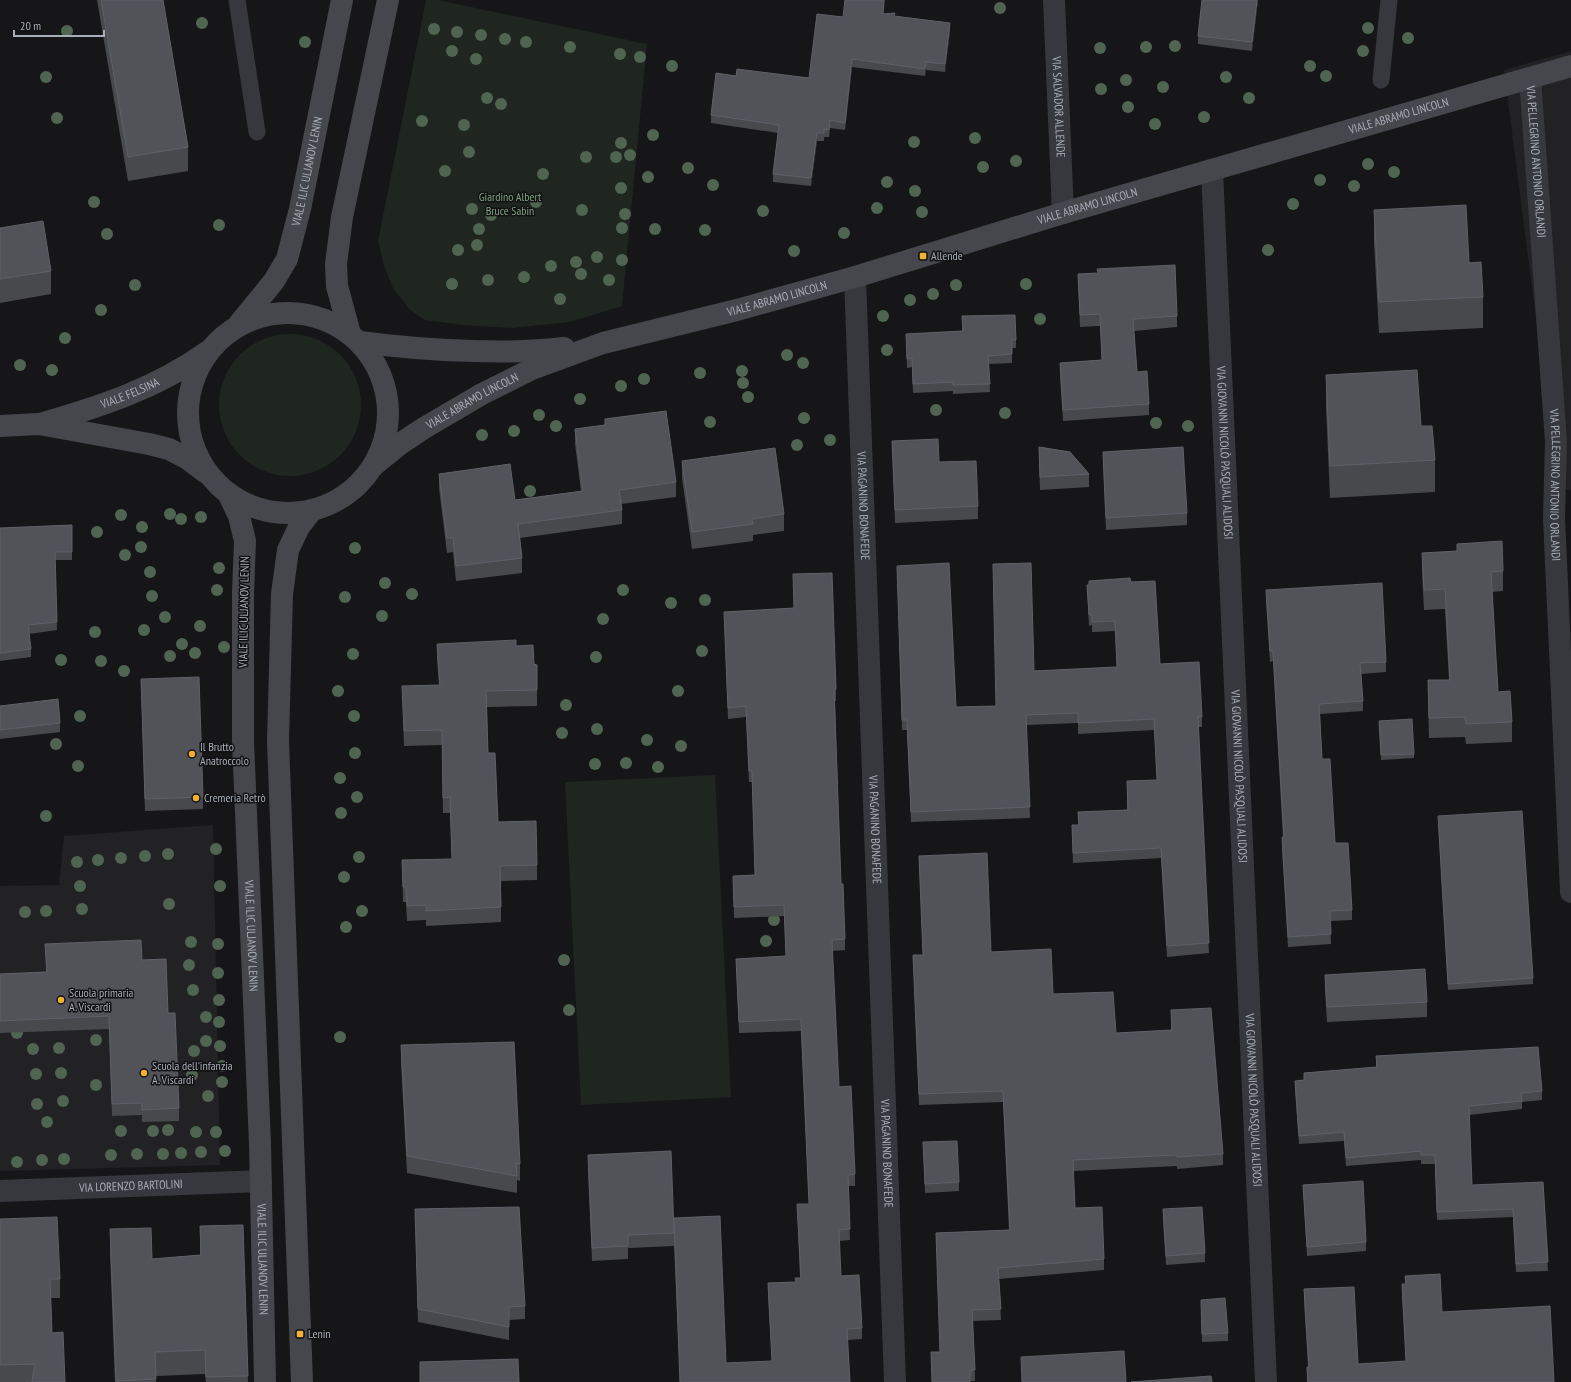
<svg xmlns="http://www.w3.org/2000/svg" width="1571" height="1382" viewBox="0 0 1571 1382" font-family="'PT Sans Narrow',sans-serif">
<rect width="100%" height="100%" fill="#161618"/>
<!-- built -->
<g fill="#222225">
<polygon points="1571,51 1571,490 1558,489 1504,70"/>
<polygon points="213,825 220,1165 0,1171 0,886 59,885 64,836"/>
</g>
<!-- green -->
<g fill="#1e261f">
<polygon points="426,0 438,0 647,44 622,306 570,322 512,328 463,325 425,320 409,309 393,288 384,266 378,241"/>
<circle cx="290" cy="405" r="71"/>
<polygon points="715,775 731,1097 581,1105 565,782"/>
</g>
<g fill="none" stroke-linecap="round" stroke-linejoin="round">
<!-- lane -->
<g stroke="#37383d" stroke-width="17">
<polyline points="237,0 257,132"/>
<polyline points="1381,80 1389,0"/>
</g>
<!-- street -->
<g stroke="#37383d" stroke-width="22">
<path id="s1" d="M1054,0L1063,213"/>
<path id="s2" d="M1530,78L1556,442L1554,518L1571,892"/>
<path id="s3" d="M1212,170L1266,1382"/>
<path id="s4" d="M855,277L895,1382"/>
<path id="s5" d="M0,1191L261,1181"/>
</g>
<!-- secondary -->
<g stroke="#45474d" stroke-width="22">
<circle cx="288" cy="413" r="100"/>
<path id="s6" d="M239,324L274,281L287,259L300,209L342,0"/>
<polyline points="350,334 337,286 336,264 342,217 388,0"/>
<path d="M360,342C397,347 434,350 472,351C503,352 533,352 564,348"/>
<path id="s7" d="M43,423C102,406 157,388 207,352"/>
<polyline points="0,426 39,424 149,444 169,449 188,459 205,472"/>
<path id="s8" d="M373,466L400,444L424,428L482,394L532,369L603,343L737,310L855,277L1063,213L1571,66"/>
<path id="s9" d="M228,493L239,516L245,541L243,593V741L260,1144L265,1382"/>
<polyline points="302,1382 278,741 282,594 288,550 299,527 312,510"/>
</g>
</g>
<!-- trees -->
<g fill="#506452">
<circle cx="1000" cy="8" r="6"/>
<circle cx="202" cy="23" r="6"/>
<circle cx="1368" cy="28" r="6"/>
<circle cx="434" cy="29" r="6"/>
<circle cx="67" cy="31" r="6"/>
<circle cx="457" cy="32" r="6"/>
<circle cx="481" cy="35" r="6"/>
<circle cx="1408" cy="38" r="6"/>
<circle cx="505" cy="39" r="6"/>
<circle cx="305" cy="42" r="6"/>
<circle cx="526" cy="42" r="6"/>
<circle cx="1175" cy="46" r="6"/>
<circle cx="570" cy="47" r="6"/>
<circle cx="1146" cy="47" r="6"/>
<circle cx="1100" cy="48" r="6"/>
<circle cx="452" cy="51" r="6"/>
<circle cx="1363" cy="51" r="6"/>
<circle cx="620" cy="54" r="6"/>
<circle cx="640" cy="57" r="6"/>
<circle cx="476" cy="59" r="6"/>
<circle cx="672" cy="66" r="6"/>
<circle cx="1310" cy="66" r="6"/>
<circle cx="1326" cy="76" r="6"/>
<circle cx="46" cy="77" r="6"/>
<circle cx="1226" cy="77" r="6"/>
<circle cx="1126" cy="80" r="6"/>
<circle cx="1163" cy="87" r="6"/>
<circle cx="1101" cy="89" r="6"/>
<circle cx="487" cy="98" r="6"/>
<circle cx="1249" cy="98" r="6"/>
<circle cx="501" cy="104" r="6"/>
<circle cx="1128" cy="107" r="6"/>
<circle cx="1204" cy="117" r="6"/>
<circle cx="57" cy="118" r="6"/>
<circle cx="422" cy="121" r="6"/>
<circle cx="1155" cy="124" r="6"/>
<circle cx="464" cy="125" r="6"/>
<circle cx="653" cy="135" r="6"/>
<circle cx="975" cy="138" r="6"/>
<circle cx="914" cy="142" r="6"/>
<circle cx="621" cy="143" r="6"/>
<circle cx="469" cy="152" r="6"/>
<circle cx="630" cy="155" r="6"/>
<circle cx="586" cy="157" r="6"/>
<circle cx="616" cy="157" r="6"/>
<circle cx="1016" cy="161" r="6"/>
<circle cx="1368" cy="164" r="6"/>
<circle cx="983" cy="167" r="6"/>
<circle cx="688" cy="168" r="6"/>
<circle cx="445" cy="171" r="6"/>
<circle cx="1394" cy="172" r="6"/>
<circle cx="543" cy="174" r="6"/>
<circle cx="648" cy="177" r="6"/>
<circle cx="1320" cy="180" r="6"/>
<circle cx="887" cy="182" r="6"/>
<circle cx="713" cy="185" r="6"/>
<circle cx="1354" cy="186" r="6"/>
<circle cx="621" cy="188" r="6"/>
<circle cx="915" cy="191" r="6"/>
<circle cx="94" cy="202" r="6"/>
<circle cx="536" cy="202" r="6"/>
<circle cx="1293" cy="204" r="6"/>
<circle cx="877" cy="208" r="6"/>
<circle cx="472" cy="209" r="6"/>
<circle cx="582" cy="210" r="6"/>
<circle cx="763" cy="211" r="6"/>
<circle cx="922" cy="212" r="6"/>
<circle cx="625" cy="214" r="6"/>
<circle cx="491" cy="215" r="6"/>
<circle cx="219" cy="225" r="6"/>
<circle cx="622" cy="228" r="6"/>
<circle cx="479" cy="229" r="6"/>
<circle cx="655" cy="229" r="6"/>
<circle cx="705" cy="230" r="6"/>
<circle cx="844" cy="233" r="6"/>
<circle cx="107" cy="234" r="6"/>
<circle cx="477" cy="245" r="6"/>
<circle cx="458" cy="250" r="6"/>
<circle cx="1268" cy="250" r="6"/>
<circle cx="794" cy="251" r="6"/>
<circle cx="597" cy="257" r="6"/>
<circle cx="622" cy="260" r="6"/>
<circle cx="576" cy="262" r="6"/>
<circle cx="551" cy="266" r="6"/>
<circle cx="581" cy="274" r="6"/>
<circle cx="524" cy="277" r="6"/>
<circle cx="488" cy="280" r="6"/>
<circle cx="609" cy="280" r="6"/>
<circle cx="452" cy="284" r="6"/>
<circle cx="1026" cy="284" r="6"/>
<circle cx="135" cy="285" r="6"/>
<circle cx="956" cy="285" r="6"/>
<circle cx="933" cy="294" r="6"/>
<circle cx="560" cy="299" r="6"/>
<circle cx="910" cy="300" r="6"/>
<circle cx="101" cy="310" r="6"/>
<circle cx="883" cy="316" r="6"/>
<circle cx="1040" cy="319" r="6"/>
<circle cx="65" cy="338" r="6"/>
<circle cx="887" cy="350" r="6"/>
<circle cx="787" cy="355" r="6"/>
<circle cx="803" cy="363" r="6"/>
<circle cx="20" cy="365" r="6"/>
<circle cx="52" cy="370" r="6"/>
<circle cx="742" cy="371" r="6"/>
<circle cx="700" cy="373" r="6"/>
<circle cx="644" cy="379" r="6"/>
<circle cx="743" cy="383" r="6"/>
<circle cx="621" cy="386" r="6"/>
<circle cx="748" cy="397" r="6"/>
<circle cx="580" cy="399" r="6"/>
<circle cx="936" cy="410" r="6"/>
<circle cx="1005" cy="413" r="6"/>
<circle cx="539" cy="415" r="6"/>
<circle cx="804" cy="418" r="6"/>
<circle cx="710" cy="422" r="6"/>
<circle cx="1156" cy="423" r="6"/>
<circle cx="556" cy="426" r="6"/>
<circle cx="1188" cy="426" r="6"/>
<circle cx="514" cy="431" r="6"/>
<circle cx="482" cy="435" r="6"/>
<circle cx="830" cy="440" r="6"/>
<circle cx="797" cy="445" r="6"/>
<circle cx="530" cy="491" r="6"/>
<circle cx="170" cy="514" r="6"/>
<circle cx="121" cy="515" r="6"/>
<circle cx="201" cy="517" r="6"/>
<circle cx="181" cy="519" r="6"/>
<circle cx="142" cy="527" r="6"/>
<circle cx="97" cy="532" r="6"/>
<circle cx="141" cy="547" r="6"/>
<circle cx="355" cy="548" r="6"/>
<circle cx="125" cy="555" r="6"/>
<circle cx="219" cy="568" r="6"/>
<circle cx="150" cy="572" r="6"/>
<circle cx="385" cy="583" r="6"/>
<circle cx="217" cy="590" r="6"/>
<circle cx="623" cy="590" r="6"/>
<circle cx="412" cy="594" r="6"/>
<circle cx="152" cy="596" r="6"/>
<circle cx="345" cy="597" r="6"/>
<circle cx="705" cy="600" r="6"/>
<circle cx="671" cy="603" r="6"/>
<circle cx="382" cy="616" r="6"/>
<circle cx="165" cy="617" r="6"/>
<circle cx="603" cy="619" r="6"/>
<circle cx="200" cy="626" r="6"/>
<circle cx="144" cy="630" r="6"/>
<circle cx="95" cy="632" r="6"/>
<circle cx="182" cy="644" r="6"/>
<circle cx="224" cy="647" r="6"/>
<circle cx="702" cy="651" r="6"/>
<circle cx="195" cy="653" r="6"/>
<circle cx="353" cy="654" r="6"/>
<circle cx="170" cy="656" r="6"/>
<circle cx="596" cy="657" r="6"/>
<circle cx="61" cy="660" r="6"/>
<circle cx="101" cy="661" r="6"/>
<circle cx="124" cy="671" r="6"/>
<circle cx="338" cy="691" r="6"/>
<circle cx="678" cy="691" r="6"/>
<circle cx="566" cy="705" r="6"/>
<circle cx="80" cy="716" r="6"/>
<circle cx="354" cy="716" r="6"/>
<circle cx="597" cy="729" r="6"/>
<circle cx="562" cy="733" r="6"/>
<circle cx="647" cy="740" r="6"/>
<circle cx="56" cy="744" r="6"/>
<circle cx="681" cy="746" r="6"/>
<circle cx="355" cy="753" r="6"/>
<circle cx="626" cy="763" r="6"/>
<circle cx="595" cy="764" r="6"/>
<circle cx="78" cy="766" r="6"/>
<circle cx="658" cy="767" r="6"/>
<circle cx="340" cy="778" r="6"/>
<circle cx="357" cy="797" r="6"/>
<circle cx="341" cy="813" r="6"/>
<circle cx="46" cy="816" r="6"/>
<circle cx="216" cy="849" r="6"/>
<circle cx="168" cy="854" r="6"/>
<circle cx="145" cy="856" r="6"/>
<circle cx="359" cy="857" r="6"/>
<circle cx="121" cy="858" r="6"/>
<circle cx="98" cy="860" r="6"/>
<circle cx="77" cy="862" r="6"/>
<circle cx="344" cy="877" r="6"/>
<circle cx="80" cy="886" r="6"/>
<circle cx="220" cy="886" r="6"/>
<circle cx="169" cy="904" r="6"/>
<circle cx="82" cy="909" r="6"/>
<circle cx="46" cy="911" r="6"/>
<circle cx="362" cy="911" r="6"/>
<circle cx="25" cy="912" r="6"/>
<circle cx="774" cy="920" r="6"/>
<circle cx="346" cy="927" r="6"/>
<circle cx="766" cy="941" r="6"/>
<circle cx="191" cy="942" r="6"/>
<circle cx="218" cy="944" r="6"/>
<circle cx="564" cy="960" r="6"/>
<circle cx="189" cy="965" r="6"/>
<circle cx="218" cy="973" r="6"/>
<circle cx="193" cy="990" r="6"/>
<circle cx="219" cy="1000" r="6"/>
<circle cx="569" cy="1010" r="6"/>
<circle cx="206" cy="1017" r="6"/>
<circle cx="219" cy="1022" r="6"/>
<circle cx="17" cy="1033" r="6"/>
<circle cx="340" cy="1037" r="6"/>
<circle cx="96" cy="1040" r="6"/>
<circle cx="206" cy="1041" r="6"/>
<circle cx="220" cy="1046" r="6"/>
<circle cx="59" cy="1048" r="6"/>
<circle cx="33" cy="1049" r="6"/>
<circle cx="194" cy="1051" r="6"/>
<circle cx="222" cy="1066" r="6"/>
<circle cx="61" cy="1073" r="6"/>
<circle cx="36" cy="1074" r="6"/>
<circle cx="192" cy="1075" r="6"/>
<circle cx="222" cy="1082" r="6"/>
<circle cx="96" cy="1085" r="6"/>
<circle cx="208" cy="1096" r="6"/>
<circle cx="63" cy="1101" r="6"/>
<circle cx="37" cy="1104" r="6"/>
<circle cx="47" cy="1122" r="6"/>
<circle cx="168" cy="1130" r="6"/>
<circle cx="121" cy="1131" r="6"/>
<circle cx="153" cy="1131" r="6"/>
<circle cx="196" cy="1132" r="6"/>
<circle cx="216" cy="1132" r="6"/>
<circle cx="225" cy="1151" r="6"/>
<circle cx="201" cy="1152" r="6"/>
<circle cx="181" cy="1153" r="6"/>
<circle cx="137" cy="1154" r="6"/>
<circle cx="163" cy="1154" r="6"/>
<circle cx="111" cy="1155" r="6"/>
<circle cx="64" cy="1159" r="6"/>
<circle cx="42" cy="1160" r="6"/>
<circle cx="17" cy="1162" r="6"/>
</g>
<!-- wall -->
<g fill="#47494d">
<polygon points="97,0 163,0 188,147 188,171 128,181"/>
<polygon points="1202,0 1258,0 1252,51 1198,44 1198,36"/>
<polygon points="884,14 950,31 945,72 926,70 925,76 852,67 845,130 830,128 829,137 824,137 824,141 817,141 811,186 773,182 773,174 778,133 711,123 711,115 736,76 809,78 843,17"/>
<polygon points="1374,210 1483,297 1483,328 1379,333 1374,242"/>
<polygon points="0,228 51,271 51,294 0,303"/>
<polygon points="1078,274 1177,316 1177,327 1134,331 1137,372 1149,404 1149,415 1063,421 1060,375 1060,363 1102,360 1100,326 1080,327"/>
<polygon points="962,316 1016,340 1016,348 1012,348 1012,363 989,364 990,392 953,394 953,391 913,393 912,367 907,368 906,334 962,331"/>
<polygon points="1326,375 1421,426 1435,460 1435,492 1330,498 1326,407"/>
<polygon points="605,419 676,482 676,497 621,504 622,510 622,524 520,538 522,558 522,573 456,581 453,552 447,553 439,488 439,474 515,500 581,491 575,444 575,429 605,425"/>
<polygon points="892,441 939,462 978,506 978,519 895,523"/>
<polygon points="1039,447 1089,474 1089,487 1040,490 1039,460"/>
<polygon points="1103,452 1187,513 1187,525 1106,530 1103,464"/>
<polygon points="682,461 784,514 784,531 753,535 753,541 692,549 682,478"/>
<polygon points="72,525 72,560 55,560 57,630 29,634 31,649 31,657 0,661 0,528"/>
<polygon points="1422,553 1503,571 1503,591 1492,592 1498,692 1512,722 1512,742 1466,744 1465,737 1429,738 1428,701 1428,680 1449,680 1445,609 1424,610 1422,573"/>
<polygon points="897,566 956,707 995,706 1034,671 1117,667 1115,631 1092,632 1092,625 1089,626 1087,585 1131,582 1160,664 1202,717 1202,727 1198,727 1209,953 1167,957 1161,858 1073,863 1072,825 1078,825 1078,812 1127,810 1127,781 1157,780 1154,730 1078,734 1078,723 1026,725 1030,818 911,822 907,730 902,730"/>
<polygon points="793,574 836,689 836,701 835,701 841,884 845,939 845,950 832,951 839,1087 855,1174 855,1186 848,1186 850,1240 839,1241 841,1276 862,1328 862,1339 847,1340 850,1382 680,1382 674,1243 674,1246 628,1248 628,1259 592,1261 588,1168 588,1155 674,1220 726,1363 772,1361 768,1294 768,1283 795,1282 800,1278 797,1204 809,1204 801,1031 739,1033 736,959 786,956 784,916 734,918 733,876 755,875 752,782 749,782 746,717 728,719 724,612 794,608"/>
<polygon points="1266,590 1386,662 1386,672 1361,674 1363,701 1363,711 1320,714 1322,759 1335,843 1352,910 1352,920 1330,921 1331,944 1288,947 1282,847 1282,837 1283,837 1273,661 1270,662 1266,600"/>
<polygon points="437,644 516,646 534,664 537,690 537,706 487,707 488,753 498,822 537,865 537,880 501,881 501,922 426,926 426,920 407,921 406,902 403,902 402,860 452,859 450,813 443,813 442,745 404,746 402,686 439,685 437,659"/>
<polygon points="141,679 203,797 203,809 145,811"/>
<polygon points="0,706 60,723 60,732 0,739"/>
<polygon points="1379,721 1414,754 1414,758 1381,760"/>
<polygon points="1438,816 1533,978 1533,984 1448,990"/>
<polygon points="919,856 991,952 1053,994 1116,1033 1171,1030 1171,1010 1223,1154 1223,1165 1177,1169 1177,1166 1073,1171 1075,1208 1104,1259 1104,1270 999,1279 1001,1320 973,1321 975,1381 970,1381 970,1382 932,1382 931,1352 940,1352 936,1233 1009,1230 1003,1102 919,1105 913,955 923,955"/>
<polygon points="45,944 142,960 168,1013 179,1108 179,1121 142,1122 142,1115 112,1116 109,1029 0,1033 0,974 46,972"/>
<polygon points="1325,975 1427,1002 1427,1017 1327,1022 1325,990"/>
<polygon points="401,1045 520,1164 520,1181 517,1180 517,1193 407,1173 401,1062"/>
<polygon points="1376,1056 1542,1091 1542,1100 1522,1102 1522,1109 1469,1115 1472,1185 1543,1182 1548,1271 1516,1272 1513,1217 1437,1220 1435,1164 1421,1164 1421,1160 1346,1166 1344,1141 1299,1144 1295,1089 1295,1081 1304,1080 1304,1073 1376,1067"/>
<polygon points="923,1142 959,1182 959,1191 925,1193"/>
<polygon points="1303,1185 1366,1242 1366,1251 1307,1256"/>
<polygon points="415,1209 525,1306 525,1319 509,1320 509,1340 418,1322"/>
<polygon points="1163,1209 1205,1253 1205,1262 1166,1265 1163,1218"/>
<polygon points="0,1219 60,1279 60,1298 51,1298 52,1333 65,1382 0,1382"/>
<polygon points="243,1225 248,1382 206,1382 205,1374 156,1376 156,1382 115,1382 110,1253 110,1229 152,1259 200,1255 200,1226"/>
<polygon points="1405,1276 1442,1312 1554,1382 1307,1382 1307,1369 1308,1367 1304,1300 1304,1289 1358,1364 1406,1361 1402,1295 1402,1284 1405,1284"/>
<polygon points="1201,1300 1228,1333 1228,1341 1202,1342"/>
</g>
<!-- shaded-wall -->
<g fill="#2f3033">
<polygon points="884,0 885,0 883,21 883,14"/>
<polygon points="1257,0 1258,0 1252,51 1252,42"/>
<polygon points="950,23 950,31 945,72 945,64"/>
<polygon points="852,59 852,67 845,130 845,123"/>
<polygon points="926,62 926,70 925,76 925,69"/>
<polygon points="830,120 830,128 829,137 829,130"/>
<polygon points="817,133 817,141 811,186 811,178"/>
</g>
<!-- building -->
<g fill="#525359" stroke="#5f6168">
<polygon points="101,0 163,0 188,147 128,157"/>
<polygon points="845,0 884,0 883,14 895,13 894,16 950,23 945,64 926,62 925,69 852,59 845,123 830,120 829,130 824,129 824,133 817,133 811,178 773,174 779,125 711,115 716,73 736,76 737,69 809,78 817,14 843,17"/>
<polygon points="1202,0 1257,0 1252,42 1198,36"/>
<polygon points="1466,205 1469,263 1481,262 1483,297 1379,302 1374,210"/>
<polygon points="43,221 51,271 0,279 0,228"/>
<polygon points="1175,265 1177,316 1133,319 1137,372 1147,371 1149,404 1063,410 1060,363 1102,360 1100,314 1080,315 1078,274 1098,273 1097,269"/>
<polygon points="1015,315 1016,340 1012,340 1012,354 988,356 990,384 953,385 953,382 913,384 912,358 907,359 906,334 963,331 962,316"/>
<polygon points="1417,370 1421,426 1432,426 1435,460 1330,466 1326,375"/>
<polygon points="666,411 676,482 619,490 622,510 518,524 522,558 456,566 453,538 447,538 439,474 510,464 515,500 583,491 575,429 605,425 605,419"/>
<polygon points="938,439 939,462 976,461 978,506 895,510 892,441"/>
<polygon points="1039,447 1070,452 1089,474 1040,477"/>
<polygon points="1183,447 1187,513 1106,518 1103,452"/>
<polygon points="775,448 784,514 752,519 753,524 692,532 682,461"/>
<polygon points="72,525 72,552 55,552 57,622 28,625 31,649 0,653 0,528"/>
<polygon points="1502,541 1503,571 1491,572 1498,692 1510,691 1512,722 1466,724 1465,717 1429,718 1428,680 1450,680 1445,589 1424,590 1422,553 1457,551 1457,544"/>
<polygon points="949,563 956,707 996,706 993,564 1031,563 1034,671 1117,667 1115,621 1092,622 1092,615 1089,615 1087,585 1089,585 1089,581 1130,578 1131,582 1155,581 1160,664 1199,662 1202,717 1198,717 1209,943 1167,946 1161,848 1073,853 1072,825 1079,825 1078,812 1128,810 1127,781 1157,780 1154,719 1078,723 1078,713 1026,715 1030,807 911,812 907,720 902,720 897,566"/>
<polygon points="832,573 836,689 834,690 841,884 843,884 845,939 832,940 839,1087 851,1086 855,1174 848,1175 850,1229 839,1230 841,1276 859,1275 862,1328 847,1329 850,1382 680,1382 674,1218 720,1216 726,1363 772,1361 768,1283 796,1282 795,1278 801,1278 797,1204 809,1204 801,1019 739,1022 736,959 786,956 784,905 734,907 733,876 755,875 752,771 749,771 746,706 728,708 724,612 794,608 793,574"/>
<polygon points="1382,583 1386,662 1360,663 1363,701 1319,704 1322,759 1330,759 1335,843 1348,843 1352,910 1330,911 1331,934 1288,937 1282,837 1284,837 1273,651 1270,651 1266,590"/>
<polygon points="516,640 516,646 533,645 534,664 537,665 537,690 486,691 488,753 495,753 498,822 536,821 537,865 500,866 501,907 426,911 426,905 407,906 406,887 403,887 402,860 452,859 450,797 443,798 442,730 404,731 402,686 440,685 437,644"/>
<polygon points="199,677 203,797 145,799 141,679"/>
<polygon points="58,699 60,723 0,730 0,706"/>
<polygon points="1412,719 1414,754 1381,755 1379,721"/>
<polygon points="1522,811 1533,978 1448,984 1438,816"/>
<polygon points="987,853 991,952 1051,949 1053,994 1113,992 1116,1033 1172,1030 1171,1010 1211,1008 1223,1154 1177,1157 1177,1155 1073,1160 1075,1208 1102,1207 1104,1259 998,1268 1001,1309 972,1310 975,1370 970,1370 970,1382 932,1382 931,1352 940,1352 936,1233 1010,1230 1003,1091 919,1094 913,955 923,955 919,856"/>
<polygon points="141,940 142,960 166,959 168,1013 175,1013 179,1108 142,1110 142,1103 112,1104 109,1016 0,1021 0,974 47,972 45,944"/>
<polygon points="1425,969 1427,1002 1327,1007 1325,975"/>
<polygon points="514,1042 520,1164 516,1163 517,1176 407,1156 401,1045"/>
<polygon points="1538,1047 1542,1091 1521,1093 1522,1101 1469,1106 1472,1185 1543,1182 1548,1262 1516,1264 1513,1209 1437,1212 1435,1155 1421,1155 1421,1151 1346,1158 1344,1132 1299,1136 1295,1081 1304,1080 1304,1073 1377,1067 1376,1056"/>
<polygon points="957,1141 959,1182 925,1184 923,1142"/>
<polygon points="671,1151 674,1233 628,1235 628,1246 592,1248 588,1155"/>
<polygon points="1363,1181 1366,1242 1307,1247 1303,1185"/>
<polygon points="519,1207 525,1306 509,1307 509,1327 418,1309 415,1209"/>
<polygon points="1202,1207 1205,1253 1166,1256 1163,1209"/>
<polygon points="57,1217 60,1279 50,1279 52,1333 63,1332 65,1382 32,1382 35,1364 0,1365 0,1219"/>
<polygon points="243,1225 248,1376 206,1377 205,1350 155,1352 156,1379 116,1381 110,1229 151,1228 152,1259 201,1255 200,1226"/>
<polygon points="1440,1274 1442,1312 1550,1306 1554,1382 1308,1382 1307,1369 1307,1367 1309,1367 1304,1289 1354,1287 1358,1364 1406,1361 1402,1284 1406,1284 1405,1276"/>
<polygon points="1225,1298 1228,1333 1202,1334 1201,1300"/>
<polygon points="1124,1351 1126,1382 1022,1382 1021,1357"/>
<polygon points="518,1359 519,1382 420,1382 420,1362"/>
<polygon points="1211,1376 1212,1382 1131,1382"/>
</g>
<!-- markers -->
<g fill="#f2b134" stroke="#111113" stroke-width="1.5">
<rect x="919" y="252" width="8" height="8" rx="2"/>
<circle cx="192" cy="754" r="4"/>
<circle cx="196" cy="798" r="4"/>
<circle cx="61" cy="1000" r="4"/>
<circle cx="144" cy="1073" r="4"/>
<rect x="296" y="1330" width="8" height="8" rx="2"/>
</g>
<g text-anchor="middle" stroke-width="3" stroke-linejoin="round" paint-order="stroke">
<!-- street labels -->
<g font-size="12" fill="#a8adb8" stroke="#111113">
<text dy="4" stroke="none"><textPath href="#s1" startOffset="107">VIA SALVADOR ALLENDE</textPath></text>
<text dy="4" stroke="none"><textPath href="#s8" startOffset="1090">VIALE ABRAMO LINCOLN</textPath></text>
<text dy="4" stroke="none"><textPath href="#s2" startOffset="84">VIA PELLEGRINO ANTONIO ORLANDI</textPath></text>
<text dy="4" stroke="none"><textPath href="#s6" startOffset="171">VIALE ILIC ULJANOV LENIN</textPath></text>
<text dy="4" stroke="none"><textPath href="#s8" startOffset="766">VIALE ABRAMO LINCOLN</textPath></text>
<text dy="4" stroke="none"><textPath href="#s8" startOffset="442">VIALE ABRAMO LINCOLN</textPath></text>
<text dy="4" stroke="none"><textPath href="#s7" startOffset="92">VIALE FELSINA</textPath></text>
<text dy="4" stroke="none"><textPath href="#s8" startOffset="119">VIALE ABRAMO LINCOLN</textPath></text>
<text dy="4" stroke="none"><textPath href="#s3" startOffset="283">VIA GIOVANNI NICOLÒ PASQUALI ALIDOSI</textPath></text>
<text dy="4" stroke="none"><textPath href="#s2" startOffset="408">VIA PELLEGRINO ANTONIO ORLANDI</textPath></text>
<text dy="4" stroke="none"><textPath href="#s4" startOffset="229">VIA PAGANINO BONAFEDE</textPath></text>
<text transform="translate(244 612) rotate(-89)" y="4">VIALE ILIC ULJANOV LENIN</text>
<text dy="4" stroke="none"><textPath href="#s3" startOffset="607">VIA GIOVANNI NICOLÒ PASQUALI ALIDOSI</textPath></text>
<text dy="4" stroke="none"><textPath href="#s4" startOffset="553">VIA PAGANINO BONAFEDE</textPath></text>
<text dy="4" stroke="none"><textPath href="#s9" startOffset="446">VIALE ILIC ULJANOV LENIN</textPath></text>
<text dy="4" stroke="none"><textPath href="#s3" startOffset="931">VIA GIOVANNI NICOLÒ PASQUALI ALIDOSI</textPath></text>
<text dy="4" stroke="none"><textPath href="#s4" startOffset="877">VIA PAGANINO BONAFEDE</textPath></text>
<text dy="4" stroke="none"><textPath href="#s5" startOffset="131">VIA LORENZO BARTOLINI</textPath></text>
<text dy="4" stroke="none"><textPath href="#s9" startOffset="770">VIALE ILIC ULJANOV LENIN</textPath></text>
</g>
<!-- park labels -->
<g font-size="12" fill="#7fa381" stroke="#111113">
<text x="510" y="201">Giardino Albert<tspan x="510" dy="14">Bruce Sabin</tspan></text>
</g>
<!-- poi labels -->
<g font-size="12" fill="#a8adb8" stroke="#111113" text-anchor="start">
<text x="931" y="260">Allende</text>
<text x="200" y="751">Il Brutto<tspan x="200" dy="14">Anatroccolo</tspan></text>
<text x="204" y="802">Cremeria Retrò</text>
<text x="69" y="997">Scuola primaria<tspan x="69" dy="14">A. Viscardi</tspan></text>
<text x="152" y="1070">Scuola dell'infanzia<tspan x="152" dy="14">A. Viscardi</tspan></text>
<text x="308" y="1338">Lenin</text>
</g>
</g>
<!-- scale -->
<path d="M14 30v6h90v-6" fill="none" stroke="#a8adb8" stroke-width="2"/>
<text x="20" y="30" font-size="12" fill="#a8adb8" stroke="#111113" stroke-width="3" paint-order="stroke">20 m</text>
</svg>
